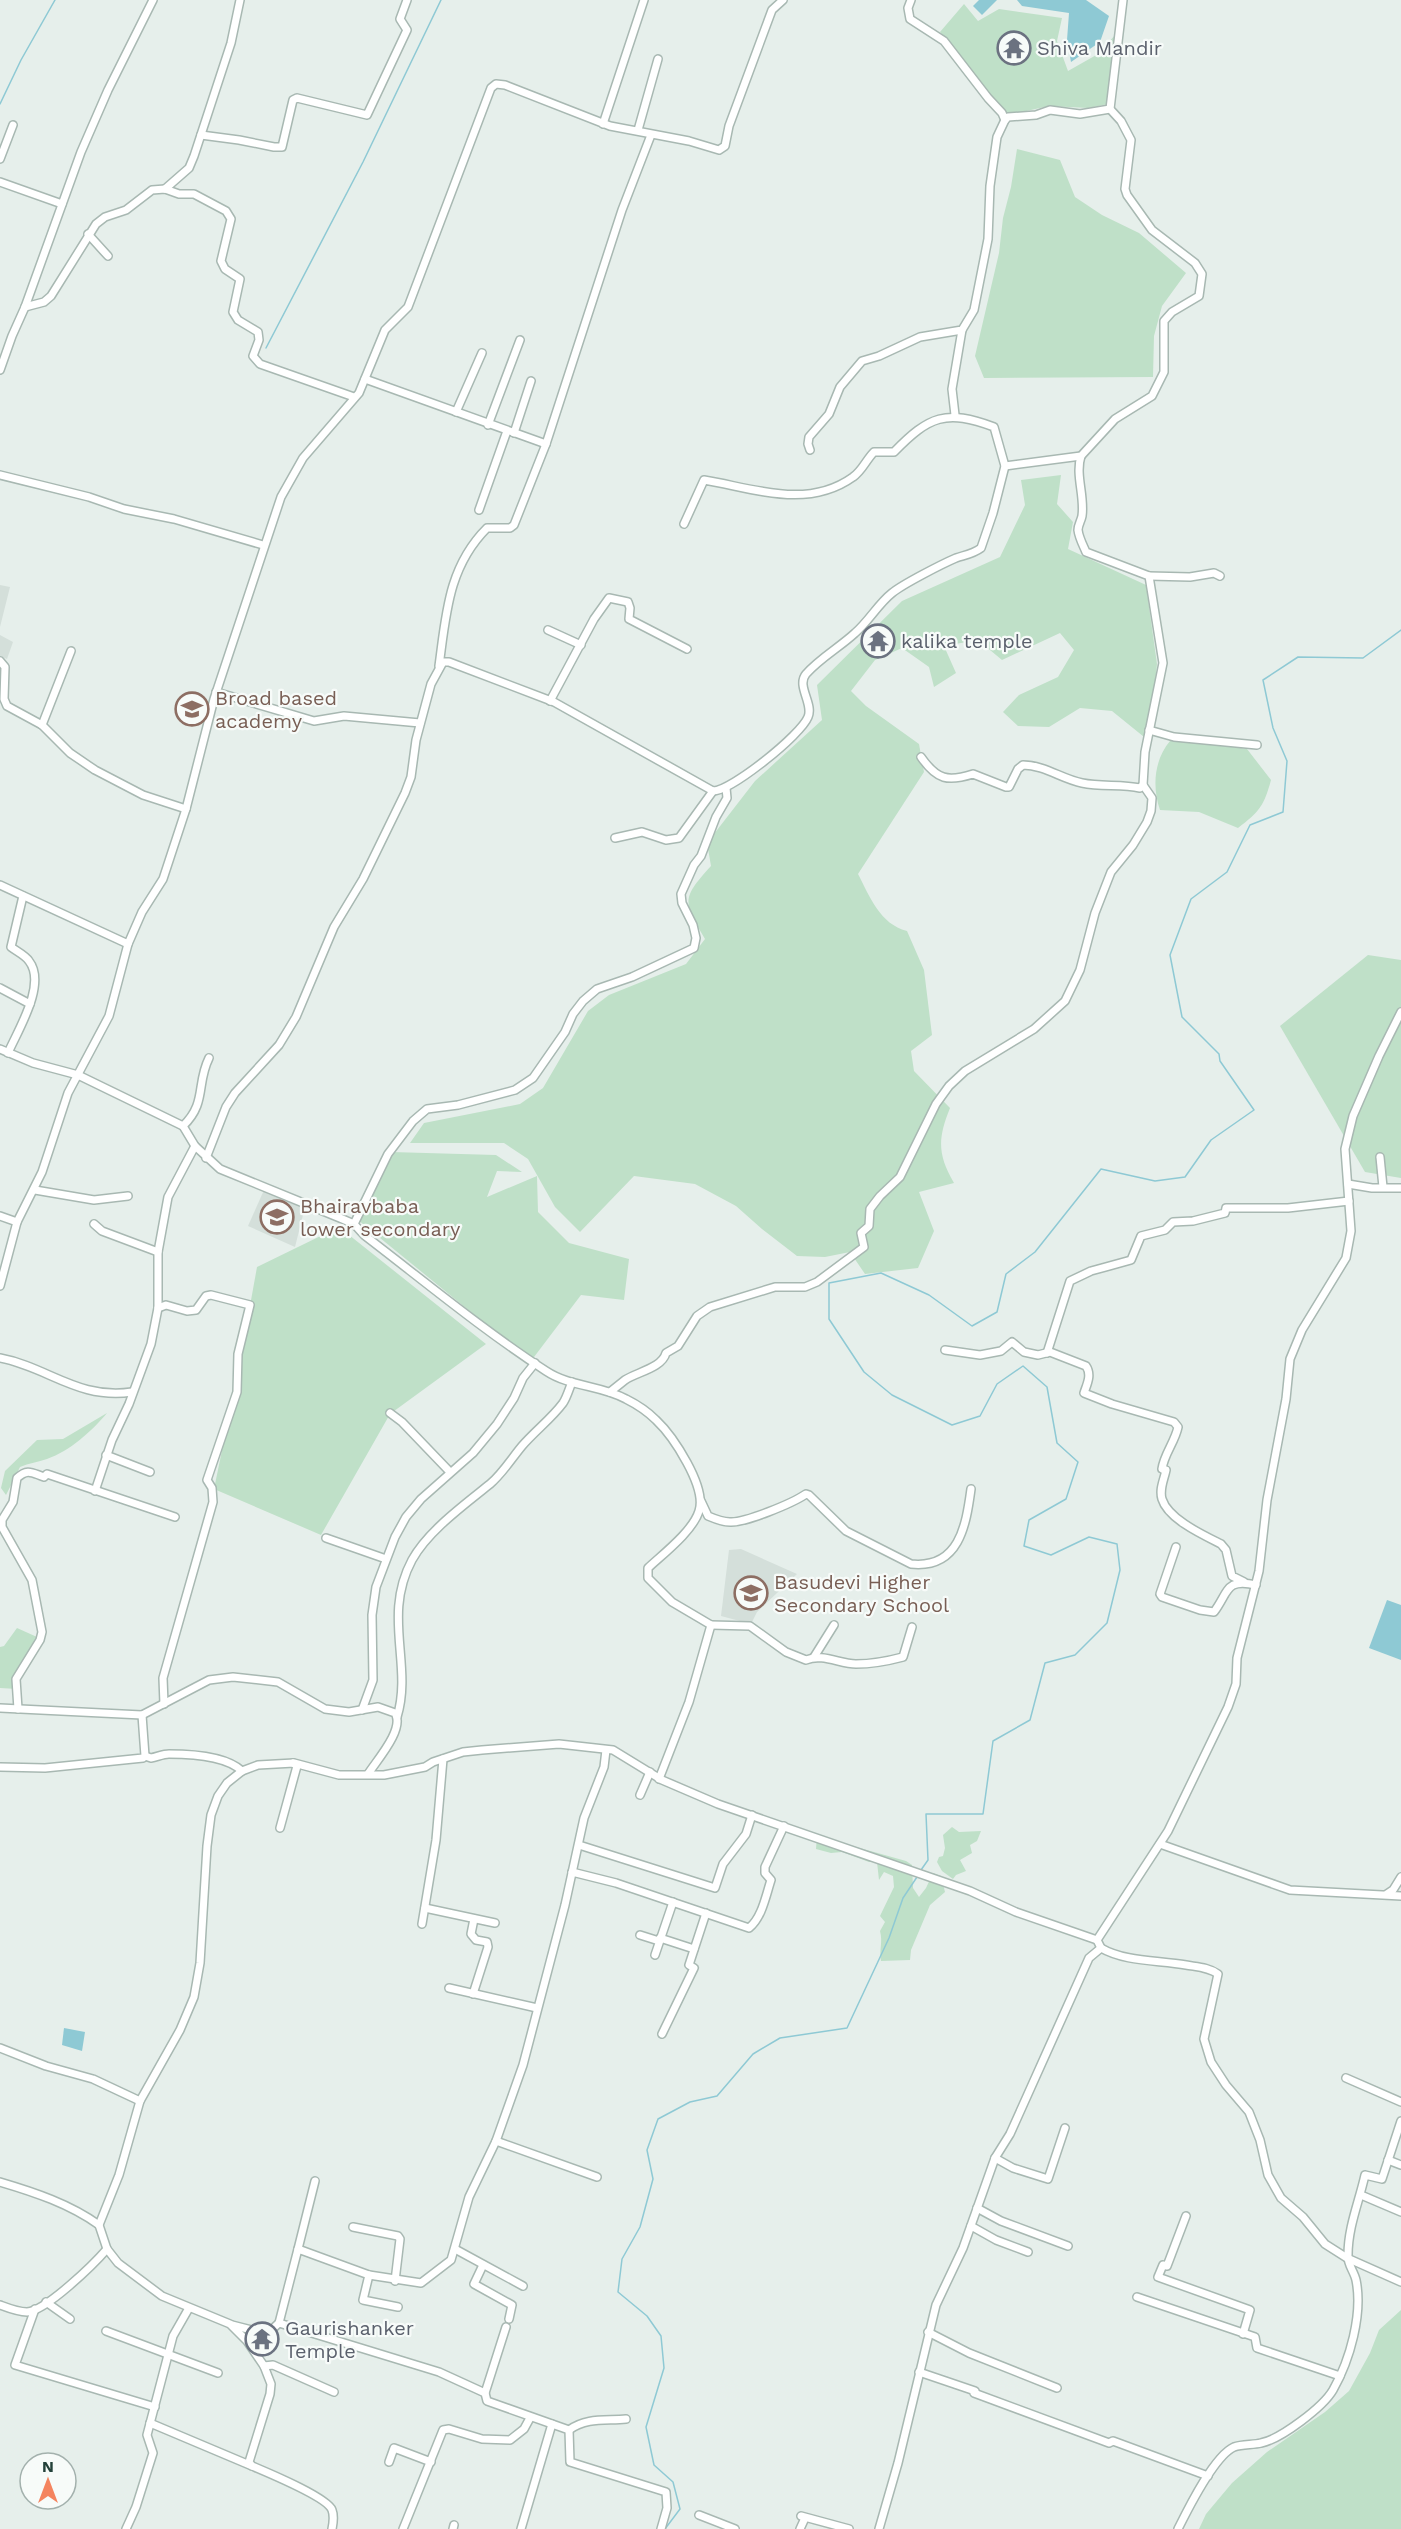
<svg xmlns="http://www.w3.org/2000/svg" width="1401" height="2529" viewBox="0 0 1401 2529" font-family="'Work Sans',sans-serif">
<rect width="100%" height="100%" fill="#e6efeb"/>
<!-- built -->
<g fill="#d4dfda">
<polygon points="0,585 10,587 0,627"/>
<polygon points="0,635 13,642 7,659 0,656"/>
<polygon points="189,691 207,699 194,726 176,718"/>
<polygon points="264,1190 305,1207 295,1247 248,1226"/>
<polygon points="741,1549 797,1574 757,1612 751,1624 721,1616 729,1550"/>
</g>
<!-- green -->
<g fill="#bfe0c8">
<polygon points="964,4 978,21 999,9 1062,18 1057,41 1068,71 1098,54 1116,34 1108,104 1088,108 1049,106 1008,115 983,89 940,32"/>
<polygon points="1017,149 1060,160 1075,197 1102,215 1139,233 1186,273 1162,306 1154,336 1153,377 984,378 975,356 999,253 1003,218 1011,187"/>
<path d="M1061,475L1057,504L1073,522L1068,549L1146,585L1157,664L1149,741L1112,711L1080,708L1049,727L1018,726L1003,712L1019,695L1058,677L1074,650L1060,633L1002,660L978,640L944,646L956,673L934,687L929,667L902,648L875,660L851,691L866,706L919,744L924,772L858,874C870,897 880,924 907,931L924,970L932,1035L911,1051L914,1071L950,1108C938,1138 937,1154 954,1183L919,1192L934,1231L918,1268L865,1274L850,1252L825,1257L797,1256L762,1229L736,1206L695,1184L634,1176L580,1232L555,1207L528,1159L504,1143H410L424,1123L520,1104L543,1088L588,1011L609,995L686,964L705,939C683,902 681,899 711,866L707,843L755,781L822,720L817,685L902,601L1000,557L1025,505L1021,480Z"/>
<path d="M1186,739L1247,749L1271,780C1264,806 1259,812 1238,828L1199,812L1160,810C1152,787 1154,760 1170,741Z"/>
<polygon points="1368,955 1401,960 1401,1178 1365,1172 1280,1026"/>
<polygon points="391,1152 496,1155 522,1172 497,1171 487,1197 537,1176 538,1212 569,1243 629,1259 624,1300 581,1295 531,1361 358,1220"/>
<polygon points="339,1227 486,1344 390,1414 321,1535 214,1489 237,1378 257,1267"/>
<path d="M107,1413C92,1431 70,1451 47,1459C38,1462 29,1463 20,1467L6,1495L1,1488L5,1471L37,1440L63,1439Z"/>
<polygon points="17,1628 37,1637 11,1679 17,1689 0,1688 0,1647 4,1646"/>
<polygon points="952,1827 959,1832 981,1831 977,1841 970,1845 972,1853 960,1860 966,1871 956,1875 953,1879 942,1871 937,1862 939,1857 943,1856 945,1848 943,1835"/>
<path d="M817,1836L906,1861L912,1865L913,1888L919,1897L926,1888L933,1873L941,1876L945,1892L930,1905L911,1950L910,1960L881,1961C879,1950 883,1942 880,1931L885,1922L880,1916L894,1887L893,1876L884,1872L879,1880L877,1862H869L842,1852L831,1853L816,1849Z"/>
<polygon points="1401,2310 1401,2529 1199,2529 1206,2514 1232,2483 1267,2452 1325,2412 1349,2391 1370,2353 1379,2330"/>
</g>
<!-- water -->
<g fill="#8ec9d4">
<polygon points="979,0 997,0 982,15 973,6"/>
<polygon points="1017,0 1086,0 1109,16 1100,42 1071,62 1067,40 1069,13 1022,6"/>
<polygon points="1387,1600 1401,1605 1401,1660 1369,1648"/>
<polygon points="64,2028 85,2032 82,2051 62,2045"/>
</g>
<g fill="none" stroke-linecap="round" stroke-linejoin="round">
<!-- stream -->
<g stroke="#8ec9d4" stroke-width="1.5">
<polyline points="0,104 21,60 55,0"/>
<polyline points="266,348 363,162 441,0"/>
<polyline points="921,1870 928,1860 926,1814 983,1814 993,1741 1030,1720 1045,1663 1075,1655 1107,1623 1120,1570 1117,1544 1089,1537 1051,1555 1024,1546 1029,1520 1066,1499 1078,1462 1057,1443 1047,1387 1023,1366 997,1384 980,1416 952,1425 892,1395 864,1372 829,1319 829,1283 881,1273 929,1295 972,1326 997,1312 1006,1274 1035,1252 1101,1169 1155,1181 1185,1177 1211,1140 1254,1110 1220,1061 1219,1054 1182,1017 1170,955 1191,899 1227,872 1250,825 1283,812 1287,761 1273,728 1263,680 1298,657 1363,658 1401,630"/>
<polyline points="665,2529 680,2509 673,2482 654,2465 646,2427 664,2368 661,2336 647,2316 618,2292 622,2259 640,2227 653,2179 647,2150 658,2119 690,2102 717,2096 753,2054 780,2038 847,2028 889,1938 903,1898 917,1877"/>
</g>
<!-- minor casing -->
<g stroke="#a8b8b2" stroke-width="10">
<g id="minor">
<polyline points="911,0 908,8 910,19 944,41 988,98 1002,113 1005,120"/>
<polyline points="603,124 644,0"/>
<polyline points="638,130 658,59"/>
<polyline points="201,135 239,140 274,147 282,147 293,100 297,98 367,115 407,30 400,19 407,0"/>
<polyline points="0,159 13,125"/>
<polyline points="0,182 62,204"/>
<polyline points="165,189 189,168 194,156 231,43 240,0"/>
<polyline points="88,234 108,256"/>
<polyline points="25,307 44,302 51,296 96,224 105,217 126,210 152,190 165,189 179,194 194,194 226,211 231,219 221,261 225,269 240,279 233,312 238,320 258,332 259,340 253,356 260,364 354,397"/>
<polyline points="0,370 12,336 25,307 81,152 108,90 153,0"/>
<polyline points="365,379 546,444"/>
<polyline points="456,412 482,353"/>
<polyline points="955,415 952,389 962,330"/>
<polyline points="488,425 520,340"/>
<polyline points="514,433 531,381"/>
<polyline points="810,450 808,444 809,437 829,414 840,387 862,361 879,356 920,337 962,330 974,310 988,239 990,186 997,137 1005,120 1008,117 1036,115 1050,110 1080,114 1110,109"/>
<polyline points="1005,466 1081,456 1115,419 1152,396 1164,372 1164,321 1172,312 1199,296 1202,274 1195,263 1152,230 1127,195 1125,189 1131,140 1121,121 1110,109 1123,0"/>
<polyline points="0,475 89,497 124,509 174,519 263,545"/>
<polyline points="479,510 507,431"/>
<polyline points="1149,576 1190,577 1214,573 1220,576"/>
<polyline points="548,630 581,645"/>
<polyline points="0,661 5,667 4,699 7,706 42,725 70,753 95,770 143,795 186,809"/>
<path d="M439,666C446,615 448,567 487,528H510L514,525L546,444L622,210L651,135"/>
<polyline points="216,692 314,721 344,716 420,723"/>
<polyline points="550,701 594,619 609,598 628,602 630,608 629,619 687,649"/>
<polyline points="42,725 71,651"/>
<polyline points="1149,730 1174,737 1257,745"/>
<path d="M921,757C937,780 948,782 973,774L1006,787H1009L1018,769L1023,765C1044,765 1062,779 1082,783C1101,787 1121,784 1140,788L1143,785"/>
<polyline points="615,838 642,832 666,840 679,838 713,791"/>
<polyline points="0,885 128,944"/>
<polyline points="0,988 30,1004"/>
<path d="M1401,1012L1379,1056L1353,1116L1345,1149L1351,1231L1346,1258L1302,1330L1290,1359L1286,1399L1267,1500L1259,1571L1237,1658L1236,1684L1228,1707L1168,1831L1097,1940L1101,1948C1125,1962 1159,1960 1186,1965C1197,1967 1208,1967 1218,1974L1204,2039L1211,2062L1226,2085L1249,2112L1260,2140L1268,2175L1281,2198L1303,2217L1325,2244L1347,2258L1401,2282"/>
<path d="M0,1049L33,1063L78,1075L183,1126L195,1146L220,1169L340,1218L354,1224L364,1235C424,1281 483,1330 546,1371C570,1387 600,1385 626,1399C636,1404 648,1412 656,1420C673,1436 707,1487 699,1511C693,1531 663,1554 648,1568V1578L672,1602L711,1625L689,1702L659,1779"/>
<path d="M8,1053C18,1030 47,984 29,961C25,955 16,951 11,947L23,896"/>
<path d="M183,1126C207,1103 196,1084 209,1058"/>
<polyline points="1380,1157 1383,1187"/>
<path d="M206,1158L226,1107L235,1093L279,1045L296,1017L334,927L363,879L405,793L411,777L416,740L431,684L443,662H449L554,702L713,791C731,791 801,735 808,717C814,704 796,686 806,674C820,658 840,647 855,633C869,621 878,604 892,593C903,584 942,564 956,558C965,555 973,554 981,548L993,513L1005,466L994,427C946,409 929,416 894,452H874C866,460 862,471 853,477C807,510 753,488 704,480L684,524"/>
<polyline points="1348,1184 1372,1188 1401,1188"/>
<polyline points="35,1190 94,1200 128,1196"/>
<polyline points="0,1216 17,1222"/>
<polyline points="94,1224 102,1231 158,1252"/>
<polyline points="354,1224 388,1154 413,1121 427,1109 458,1105 515,1090 533,1078 565,1032 573,1014 583,1001 597,989 632,977 694,948 696,938 693,925 682,903 681,894 694,865 701,856 716,817 727,798 726,788"/>
<polyline points="0,1286 17,1222 42,1172 68,1093 109,1016 128,944 142,912 163,879 186,809 214,699 281,497 303,458 359,393 385,330 408,307 491,88 496,84 505,85 610,126 689,141 719,150 725,146 729,126 772,10 783,0"/>
<polyline points="158,1308 166,1305 187,1311 196,1310 206,1296 211,1295 250,1305 238,1354 237,1392 207,1480 212,1488 213,1502 163,1678 164,1704"/>
<path d="M945,1350L980,1355L1001,1351L1012,1342L1024,1352L1038,1355L1050,1352L1086,1366C1092,1375 1087,1384 1084,1393L1112,1404L1174,1422L1178,1427C1175,1442 1164,1454 1162,1469L1166,1470C1164,1480 1159,1489 1162,1499C1168,1519 1203,1535 1221,1544L1226,1550L1232,1576L1244,1582"/>
<polyline points="1047,1353 1070,1281 1091,1271 1131,1260 1141,1236 1165,1230 1173,1222 1193,1221 1225,1213 1226,1208 1288,1208 1349,1201"/>
<path d="M0,1358C48,1367 78,1400 132,1392"/>
<path d="M610,1392C615,1388 620,1384 625,1380C637,1372 662,1368 666,1353L678,1346L697,1316L710,1307L775,1287H805L817,1282L864,1247L861,1233L869,1226L870,1209L880,1196L900,1177L936,1104L949,1086L965,1071L1034,1029L1065,1001L1080,970L1095,913L1111,872L1133,845L1147,822L1151,811L1152,798L1143,785L1145,752L1163,663L1149,576L1086,552C1083,545 1079,538 1078,530C1078,525 1081,521 1082,516C1085,496 1075,475 1081,456"/>
<polyline points="390,1413 402,1422 450,1472"/>
<polyline points="106,1455 150,1472"/>
<polyline points="95,1491 112,1440 129,1404 151,1344 158,1308 158,1252 168,1197 195,1146"/>
<path d="M701,1501L708,1516C715,1519 722,1522 730,1522C745,1523 793,1503 806,1494L809,1495L846,1531L911,1564C959,1569 966,1526 971,1489"/>
<polyline points="326,1538 386,1559"/>
<path d="M1176,1547L1160,1594L1162,1597L1200,1610L1214,1612C1229,1592 1225,1578 1256,1585"/>
<path d="M711,1625L750,1626L786,1652L806,1660C822,1653 840,1664 856,1664C873,1664 888,1661 903,1657L912,1627"/>
<polyline points="814,1657 834,1625"/>
<path d="M0,1708L142,1715L209,1680L233,1677L278,1682L325,1709L349,1712L378,1707L395,1713C405,1729 377,1760 368,1774"/>
<path d="M18,1709L16,1679L40,1640L42,1632L32,1580L2,1527V1520L13,1502L17,1478C28,1468 32,1473 44,1477L47,1474L175,1517"/>
<polyline points="362,1710 373,1680 372,1615 376,1587 395,1537 406,1517 421,1499 473,1453 497,1424 514,1398 523,1378 535,1363"/>
<path d="M397,1717C413,1665 382,1616 412,1560C428,1531 464,1505 490,1484C502,1474 512,1458 522,1446C535,1431 552,1418 563,1403C567,1397 569,1389 572,1382"/>
<path d="M145,1756L151,1758C157,1757 163,1754 169,1754C191,1754 226,1756 242,1771"/>
<polyline points="0,1767 45,1768 143,1758 145,1756 142,1715"/>
<polyline points="640,1795 650,1772"/>
<polyline points="280,1828 297,1766 293,1763"/>
<polyline points="1160,1844 1290,1890 1401,1896"/>
<polyline points="579,1845 715,1888 723,1864 746,1834 752,1815"/>
<path d="M572,1872L616,1883L749,1928C762,1918 766,1895 771,1880L765,1873V1867L784,1826"/>
<polyline points="1387,1894 1393,1890 1401,1877"/>
<polyline points="425,1908 495,1923"/>
<polyline points="422,1924 436,1840 443,1759"/>
<polyline points="640,1935 659,1941"/>
<polyline points="660,1938 694,1949"/>
<polyline points="655,1955 673,1902"/>
<polyline points="449,1988 537,2008"/>
<polyline points="473,1994 488,1947 487,1942 476,1940 471,1934 474,1919"/>
<polyline points="662,2034 694,1968 689,1965 706,1913"/>
<polyline points="0,2048 46,2066 93,2079 140,2101"/>
<polyline points="1346,2078 1401,2102"/>
<polyline points="496,2141 597,2177"/>
<polyline points="995,2158 1013,2168 1048,2179 1065,2128"/>
<polyline points="1388,2160 1401,2165"/>
<path d="M0,2182C34,2192 70,2204 99,2225"/>
<polyline points="1361,2195 1401,2212"/>
<polyline points="977,2208 1001,2221 1068,2246"/>
<polyline points="1186,2216 1167,2266 1163,2265 1158,2277 1250,2310 1243,2334"/>
<polyline points="971,2226 996,2240 1028,2252"/>
<polyline points="353,2227 398,2236 400,2239 395,2281"/>
<polyline points="298,2249 315,2181"/>
<polyline points="455,2249 523,2286"/>
<polyline points="483,2265 474,2284 512,2305 509,2319"/>
<polyline points="369,2275 363,2300 398,2307"/>
<polyline points="1137,2297 1255,2337 1257,2348 1340,2376"/>
<polyline points="46,2302 70,2319"/>
<path d="M0,2305C8,2308 18,2312 27,2312C46,2311 94,2264 107,2249"/>
<polyline points="35,2309 15,2365 155,2407"/>
<polyline points="279,2323 298,2249 369,2275 421,2283 451,2260 469,2197 496,2141 523,2065 565,1905 584,1818 604,1767 606,1750"/>
<polyline points="232,2325 267,2334 279,2323 439,2372 485,2393 487,2401 569,2430 570,2462 666,2492 667,2508 661,2529"/>
<polyline points="106,2331 218,2373"/>
<polyline points="928,2332 969,2353 1057,2388"/>
<polyline points="264,2366 273,2365 334,2392"/>
<polyline points="919,2372 975,2391 974,2393 1109,2443 1113,2441 1208,2476"/>
<polyline points="485,2393 506,2327"/>
<polyline points="150,2423 252,2466"/>
<path d="M569,2430C587,2417 606,2421 626,2419"/>
<polyline points="389,2462 394,2448 431,2462"/>
<polyline points="699,2515 735,2529"/>
<polyline points="801,2516 849,2529"/>
<polyline points="126,2529 136,2507 153,2453 147,2435 173,2336 189,2308"/>
<path d="M332,2529C333,2524 334,2515 332,2510C327,2497 266,2472 252,2466L249,2462L270,2394L271,2384L264,2366L247,2341L230,2324L162,2296L118,2263L107,2249L99,2225L119,2175L140,2101L180,2030L194,1997L200,1963L207,1846L211,1815L218,1796L227,1783L242,1771L258,1765L294,1763L339,1775H384L425,1767L433,1762L463,1752L482,1750L559,1744L613,1750L662,1780L718,1804L970,1891L1016,1912L1097,1940"/>
<polyline points="403,2529 443,2430 449,2429 482,2439 510,2440 524,2429 530,2418"/>
<polyline points="453,2529 454,2525"/>
<polyline points="521,2529 552,2424"/>
<polyline points="800,2529 805,2518"/>
<polyline points="879,2529 898,2463 936,2305 963,2248 995,2158 1010,2134 1089,1958 1101,1948"/>
<path d="M1178,2529C1188,2509 1214,2456 1234,2447C1242,2444 1253,2445 1261,2443C1281,2439 1323,2407 1333,2390C1350,2360 1363,2314 1356,2280C1354,2271 1347,2264 1348,2255C1348,2227 1359,2202 1365,2175L1382,2179L1401,2121"/>
</g>
</g>
<!-- minor -->
<use href="#minor" stroke="#fff" stroke-width="7"/>
</g>
<!-- icons -->
<defs>
<g id="temple-ring" transform="scale(1.725)"><circle r="9.5" fill="#f7fbf9" stroke="#6b7280" stroke-width="1.5"/><path d="M0-6L5-2H3V0L6.5 2.5H4V6H1.5V3h-3V6H-4V2.5H-6.5L-3 0V-2H-5Z" fill="#6b7280"/></g>
<g id="school-ring" transform="scale(1.725)"><circle r="9.5" fill="#f7fbf9" stroke="#8d6e63" stroke-width="1.5"/><path d="M0-5L7-2L0 1L-7-2ZM-4 1L0 2.5L4 1V4Q0 6-4 4Z" fill="#8d6e63"/></g>
</defs>
<g fill-rule="evenodd">
<use href="#temple-ring" x="1014" y="48"/>
<use href="#temple-ring" x="878" y="641"/>
<use href="#school-ring" x="192" y="709"/>
<use href="#school-ring" x="277" y="1217"/>
<use href="#school-ring" x="751" y="1593"/>
<use href="#temple-ring" x="262" y="2339"/>
</g>
<g text-anchor="middle" stroke-width="4.5" stroke-linejoin="round" paint-order="stroke">
<!-- worship labels -->
<g font-size="20" fill="#5b616d" stroke="#f7fbf9" text-anchor="start">
<text x="1037" y="55">Shiva Mandir</text>
<text x="901" y="648">kalika temple</text>
<text x="285" y="2335">Gaurishanker<tspan x="285" dy="23">Temple</tspan></text>
</g>
<!-- education labels -->
<g font-size="20" fill="#785e54" stroke="#f7fbf9" text-anchor="start">
<text x="215" y="705">Broad based<tspan x="215" dy="23">academy</tspan></text>
<text x="300" y="1213">Bhairavbaba<tspan x="300" dy="23">lower secondary</tspan></text>
<text x="774" y="1589">Basudevi Higher<tspan x="774" dy="23">Secondary School</tspan></text>
</g>
</g>
<!-- north arrow -->
<g transform="translate(48 2481)"><circle r="28" fill="#f7fbf9" stroke="#a3b1ad" stroke-width="1.5"/>
<path d="M0-4.5L10 22L0 15L-10 22Z" fill="#f4845f"/>
<text y="-9" font-size="16" font-weight="bold" text-anchor="middle" fill="#24423a">N</text>
</g>
</svg>
